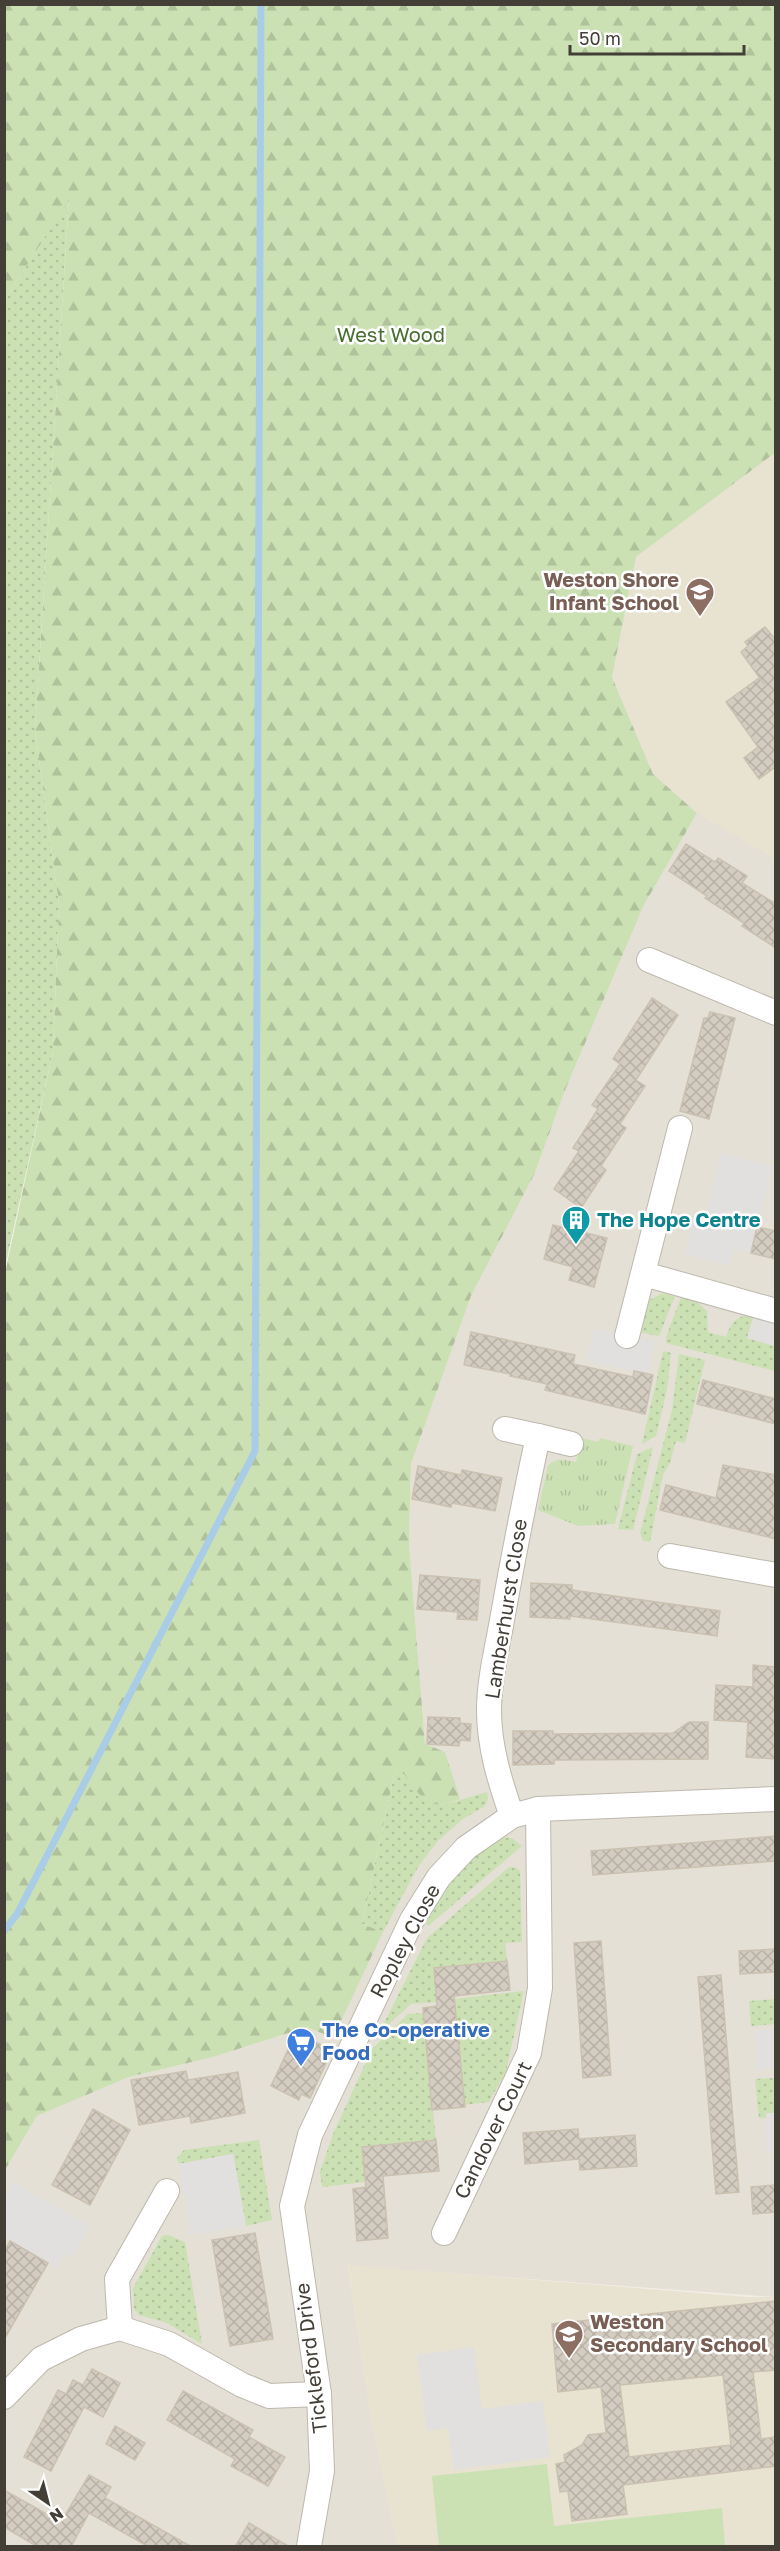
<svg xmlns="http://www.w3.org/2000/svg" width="780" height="2551" viewBox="0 0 780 2551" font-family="'Golos Text',sans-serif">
<defs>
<pattern id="grass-dots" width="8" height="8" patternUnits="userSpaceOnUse" patternTransform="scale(1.5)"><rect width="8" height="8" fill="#cbe1b3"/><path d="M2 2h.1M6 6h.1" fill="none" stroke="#b0c29b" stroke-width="1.8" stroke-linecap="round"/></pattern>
<pattern id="forest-firs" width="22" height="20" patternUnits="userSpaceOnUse" patternTransform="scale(1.5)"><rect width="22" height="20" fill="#cbe1b3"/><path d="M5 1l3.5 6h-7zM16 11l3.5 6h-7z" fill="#b0c29b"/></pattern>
<pattern id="park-tufts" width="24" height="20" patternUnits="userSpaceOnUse" patternTransform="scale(1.5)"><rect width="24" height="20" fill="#cbe1b3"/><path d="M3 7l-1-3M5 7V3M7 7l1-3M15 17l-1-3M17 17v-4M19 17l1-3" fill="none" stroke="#b0c29b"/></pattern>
<pattern id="building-cross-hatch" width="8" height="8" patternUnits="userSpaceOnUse" patternTransform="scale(1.5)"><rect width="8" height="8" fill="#d4ccc0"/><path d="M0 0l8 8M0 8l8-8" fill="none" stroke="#b7b0a6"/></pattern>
</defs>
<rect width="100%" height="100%" fill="#f1eee6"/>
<!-- residential -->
<polygon fill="#e4e0d5" points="775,452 775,2297 348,2266 372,2422 398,2546 5,2546 5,2170 37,2116 129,2077 213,2057 307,2027 334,2038 425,1744 409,1543 411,1464 471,1296 534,1175 566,1088 644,905 697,813"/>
<!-- education -->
<g fill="#e8e2d1">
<polygon points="775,452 775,859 697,813 653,774 612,677 636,557"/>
<polygon points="348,2265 748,2297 775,2297 775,2546 398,2546 372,2422"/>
</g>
<!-- grass -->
<g fill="url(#grass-dots)">
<polygon points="69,198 35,730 59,904 53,1051 5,1267 5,300"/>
<polygon points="662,1293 675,1296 659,1336 639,1332 648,1301"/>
<path d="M681,1297L696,1301L707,1311L708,1332L726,1337C731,1322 737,1315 754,1315L747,1338L775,1346V1371L666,1343V1337Z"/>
<polygon points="663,1351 671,1353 667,1390 656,1436 642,1444"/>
<polygon points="679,1354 705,1360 685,1443 676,1441 670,1463 663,1475 650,1542 643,1541 640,1533 672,1410"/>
<polygon points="653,1447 633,1530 618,1529 637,1454"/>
<polygon points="395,1771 404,1773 421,1795 440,1806 487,1792 488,1799 485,1806 463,1819 438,1841 418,1867 383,1932 362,1924"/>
<polygon points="500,1837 512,1838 522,1846 428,1926 426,1924 441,1893 457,1870"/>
<polygon points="509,1867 517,1868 520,1871 522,1942 505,1943 507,1961 434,1968 437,2002 411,2004 379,2033 427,1938"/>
<polygon points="524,1991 506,2071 489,2102 464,2105 454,1999"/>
<polygon points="775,1999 775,2024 751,2026 749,2001"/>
<polygon points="423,2013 436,2140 362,2147 365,2182 322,2187 320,2172 333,2134 372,2049 408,2014"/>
<polygon points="775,2078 775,2113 766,2113 766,2118 759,2118 755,2079"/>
<polygon points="259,2140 272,2220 246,2226 233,2154 179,2164 177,2158 184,2150"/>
<polygon points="168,2235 185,2242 202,2344 167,2323 139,2315 134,2309 133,2288 162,2236"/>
</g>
<!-- forest -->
<polygon fill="url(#forest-firs)" points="5,4 775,5 776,452 636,557 612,677 653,774 697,813 644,905 566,1088 534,1175 471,1296 411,1464 409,1543 425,1744 445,1752 460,1799 440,1806 420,1795 404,1774 395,1771 362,1924 383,1932 333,2038 307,2027 213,2057 129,2077 37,2116 5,2170 4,1278 53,1051 59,904 35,730 69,199 5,300"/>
<!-- park -->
<path fill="url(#park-tufts)" d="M582,1438L598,1442L600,1438L633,1446L615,1524L578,1526L538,1510L548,1466C556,1457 565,1460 576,1462Z"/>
<!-- pitch -->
<polygon fill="#cbe1b3" points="547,2464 554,2526 722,2508 725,2546 439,2546 432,2476"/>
<!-- parking -->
<g fill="#e2e0de">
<polygon points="721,1153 773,1166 751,1253 734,1250 730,1266 685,1254 695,1211 707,1214"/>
<polygon points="754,1315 775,1320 775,1346 747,1338"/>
<polygon points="594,1328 656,1342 647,1374 587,1361"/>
<polygon points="775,2029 775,2068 758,2070 755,2031"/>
<polygon points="766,2113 775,2113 775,2153 767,2153"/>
<polygon points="233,2154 246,2226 191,2235 179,2164"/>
<polygon points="13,2182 91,2226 73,2257 65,2254 57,2268 5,2238 5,2197"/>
<polygon points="474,2347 482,2409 543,2401 550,2457 454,2470 448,2428 427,2431 417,2355"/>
</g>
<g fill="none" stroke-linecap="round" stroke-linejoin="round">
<!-- stream -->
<polyline stroke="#a9cde7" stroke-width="7" points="4,1931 17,1914 255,1451 261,4"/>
</g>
<!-- building -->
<g fill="url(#building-cross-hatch)" stroke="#cbc1b1" stroke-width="1.5" fill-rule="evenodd">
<polygon points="765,627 776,640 776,770 774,768 759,779 744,758 758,747 726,702 759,678 764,684 741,652 748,646 745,642"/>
<polygon points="686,844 715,862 718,858 747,876 742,883 776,904 776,948 742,926 744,923 705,898 707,896 669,871"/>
<polygon points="652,998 678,1015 636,1080 645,1086 620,1124 626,1128 601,1166 606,1170 581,1208 554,1189 579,1151 573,1148 598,1109 592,1105 620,1064 613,1059"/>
<polygon points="710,1012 735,1018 709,1119 680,1111 704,1018 708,1018"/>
<polygon points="553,1225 607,1238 594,1287 569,1280 573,1267 544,1259"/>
<polygon points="757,1227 776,1231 776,1259 751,1253"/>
<polygon points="471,1332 575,1355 573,1364 633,1377 634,1371 653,1375 645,1414 545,1390 547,1384 510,1376 510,1374 464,1365"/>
<polygon points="703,1380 776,1399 776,1424 697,1404"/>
<polygon points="723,1465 776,1475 776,1539 660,1510 666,1485 716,1498"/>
<polygon points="418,1466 461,1475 462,1470 502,1478 495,1511 452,1503 451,1507 412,1499"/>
<polygon points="420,1575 480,1580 477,1620 457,1619 458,1612 417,1609"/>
<polygon points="531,1583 572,1585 572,1590 720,1611 717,1636 570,1616 570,1619 530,1617"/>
<polygon points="753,1665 776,1667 776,1759 746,1757 748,1722 714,1720 716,1685 753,1687"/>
<polygon points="428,1717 460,1718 460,1723 471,1724 470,1741 460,1740 459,1746 427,1744"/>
<polygon points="689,1722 708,1722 708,1759 554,1760 554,1764 513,1765 513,1731 553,1731 553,1734 673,1733"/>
<polygon points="776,1836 776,1861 593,1875 591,1851"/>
<polygon points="601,1941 611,2075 583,2078 574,1943"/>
<polygon points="776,1949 776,1972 740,1974 739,1951"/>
<polygon points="507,1961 510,1990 454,1996 465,2107 432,2110 423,2008 437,2006 434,1968"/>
<polygon points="721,1975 739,2192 716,2194 698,1977"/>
<polygon points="296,2033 332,2050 310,2098 301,2094 299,2100 271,2086"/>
<polygon points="186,2071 188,2080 238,2072 245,2113 191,2123 190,2116 139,2125 131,2080"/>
<polygon points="93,2109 130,2130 90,2205 52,2185"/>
<polygon points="578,2129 579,2139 635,2135 637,2166 580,2170 579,2159 525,2164 523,2133"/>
<polygon points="436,2140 439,2171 383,2176 388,2238 357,2241 353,2189 366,2187 362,2147"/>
<polygon points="776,2185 776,2212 753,2214 751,2187"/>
<polygon points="255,2233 273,2339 230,2346 212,2240"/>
<polygon points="10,2241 48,2263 4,2340 4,2252"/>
<path d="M776,2301V2370L753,2372L761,2439L776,2437V2466L623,2485L627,2514L572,2521L568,2491L560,2492L556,2464L565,2462L564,2455L582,2445L588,2435L606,2433L601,2387L558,2392L552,2324ZM723,2375L731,2445L629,2457L620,2385Z"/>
<polygon points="92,2369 120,2383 103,2417 84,2407 51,2471 24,2457 58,2390 66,2394 73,2380 83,2385"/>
<polygon points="183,2391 253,2430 249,2437 285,2457 268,2486 231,2466 235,2459 167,2420"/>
<polygon points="115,2426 145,2443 135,2460 106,2444"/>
<polygon points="89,2475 111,2487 105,2498 192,2547 149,2547 89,2513 71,2547 38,2547 4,2527 4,2490 61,2522"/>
<polygon points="249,2523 290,2547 235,2547"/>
</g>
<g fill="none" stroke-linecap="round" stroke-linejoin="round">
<!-- minor casing -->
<g stroke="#beb8ad" stroke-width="26">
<g id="minor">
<polyline points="649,960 776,1013"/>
<polyline points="644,1274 776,1311"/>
<polyline points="627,1336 680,1128"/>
<polyline points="505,1429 538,1436"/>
<polyline points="670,1556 776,1575"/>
<path d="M512,1816C500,1782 489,1747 489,1710C489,1680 497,1649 502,1620C513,1558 525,1497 538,1436L571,1444"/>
<polyline points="444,2233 529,2053 540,1988 538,1809"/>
<polyline points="120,2328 117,2279 167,2191"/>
<polyline points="4,2397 41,2359 81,2339 120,2328 169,2344 242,2385 269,2396 319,2394"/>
<polyline points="309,2546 322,2471 319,2394 292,2206 310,2135 412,1920 439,1877 466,1848 512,1816 538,1809 776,1799"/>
</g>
</g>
<!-- minor -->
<use href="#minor" stroke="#fff" stroke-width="24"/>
</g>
<!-- icons -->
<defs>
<g id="school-pin" transform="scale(1.5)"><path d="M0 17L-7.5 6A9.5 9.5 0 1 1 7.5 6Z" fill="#8d6e63" stroke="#fff"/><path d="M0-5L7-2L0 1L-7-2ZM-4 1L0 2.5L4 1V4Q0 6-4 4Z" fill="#fff"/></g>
<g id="building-pin" transform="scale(1.5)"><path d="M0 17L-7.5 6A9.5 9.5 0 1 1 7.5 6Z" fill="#0f9aa8" stroke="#fff"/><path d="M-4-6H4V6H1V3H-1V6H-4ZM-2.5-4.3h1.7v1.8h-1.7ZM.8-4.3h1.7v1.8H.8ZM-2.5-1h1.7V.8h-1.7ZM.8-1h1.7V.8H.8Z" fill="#fff"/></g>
<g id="supermarket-pin" transform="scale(1.5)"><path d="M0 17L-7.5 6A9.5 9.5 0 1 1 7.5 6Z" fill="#3f7fe0" stroke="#fff"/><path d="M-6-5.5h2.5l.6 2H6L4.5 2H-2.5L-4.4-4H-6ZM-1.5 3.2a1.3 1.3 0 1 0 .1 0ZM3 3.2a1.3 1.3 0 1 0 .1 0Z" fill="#fff"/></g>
</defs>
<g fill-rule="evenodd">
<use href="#school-pin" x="700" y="592"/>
<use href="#building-pin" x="576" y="1220"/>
<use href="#supermarket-pin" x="301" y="2042"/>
<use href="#school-pin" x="569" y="2334"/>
</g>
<g text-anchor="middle" stroke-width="5" stroke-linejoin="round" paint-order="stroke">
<!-- park labels -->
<g font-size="20" fill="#466e30" stroke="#fff">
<text x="391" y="342">West Wood</text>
</g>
<!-- education labels -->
<g font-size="20" font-weight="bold" fill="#785e54" stroke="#fff" text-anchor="end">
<text x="679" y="587">Weston Shore<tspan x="679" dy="23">Infant School</tspan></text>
<text x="590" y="2329" text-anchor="start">Weston<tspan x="590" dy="23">Secondary School</tspan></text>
</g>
<!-- culture labels -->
<g font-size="20" font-weight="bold" fill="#0d838f" stroke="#fff" text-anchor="start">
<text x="597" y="1227">The Hope Centre</text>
</g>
<!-- street labels -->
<g font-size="20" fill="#433e36" stroke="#fff">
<text transform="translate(506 1609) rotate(-81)" y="7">Lamberhurst Close</text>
<text transform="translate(405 1941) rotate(-62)" y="7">Ropley Close</text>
<text transform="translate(493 2130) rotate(-64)" y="7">Candover Court</text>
<text transform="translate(311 2358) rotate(-97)" y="7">Tickleford Drive</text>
</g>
<!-- shop labels -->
<g font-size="20" font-weight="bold" fill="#366cbe" stroke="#fff" text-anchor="start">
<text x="322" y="2037">The Co-operative<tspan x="322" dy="23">Food</tspan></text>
</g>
</g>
<!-- border -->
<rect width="780" height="2551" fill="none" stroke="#433e36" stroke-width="12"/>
<!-- north arrow -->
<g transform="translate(48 2503) rotate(145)" stroke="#ffffff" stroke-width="4.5" paint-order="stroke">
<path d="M0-4.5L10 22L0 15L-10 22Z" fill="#433e36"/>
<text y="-9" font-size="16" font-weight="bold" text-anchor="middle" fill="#433e36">N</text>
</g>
<!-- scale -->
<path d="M570 45v9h174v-9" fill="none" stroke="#433e36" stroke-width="3"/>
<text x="579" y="45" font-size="18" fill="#433e36" stroke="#ffffff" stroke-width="4.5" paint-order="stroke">50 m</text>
</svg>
